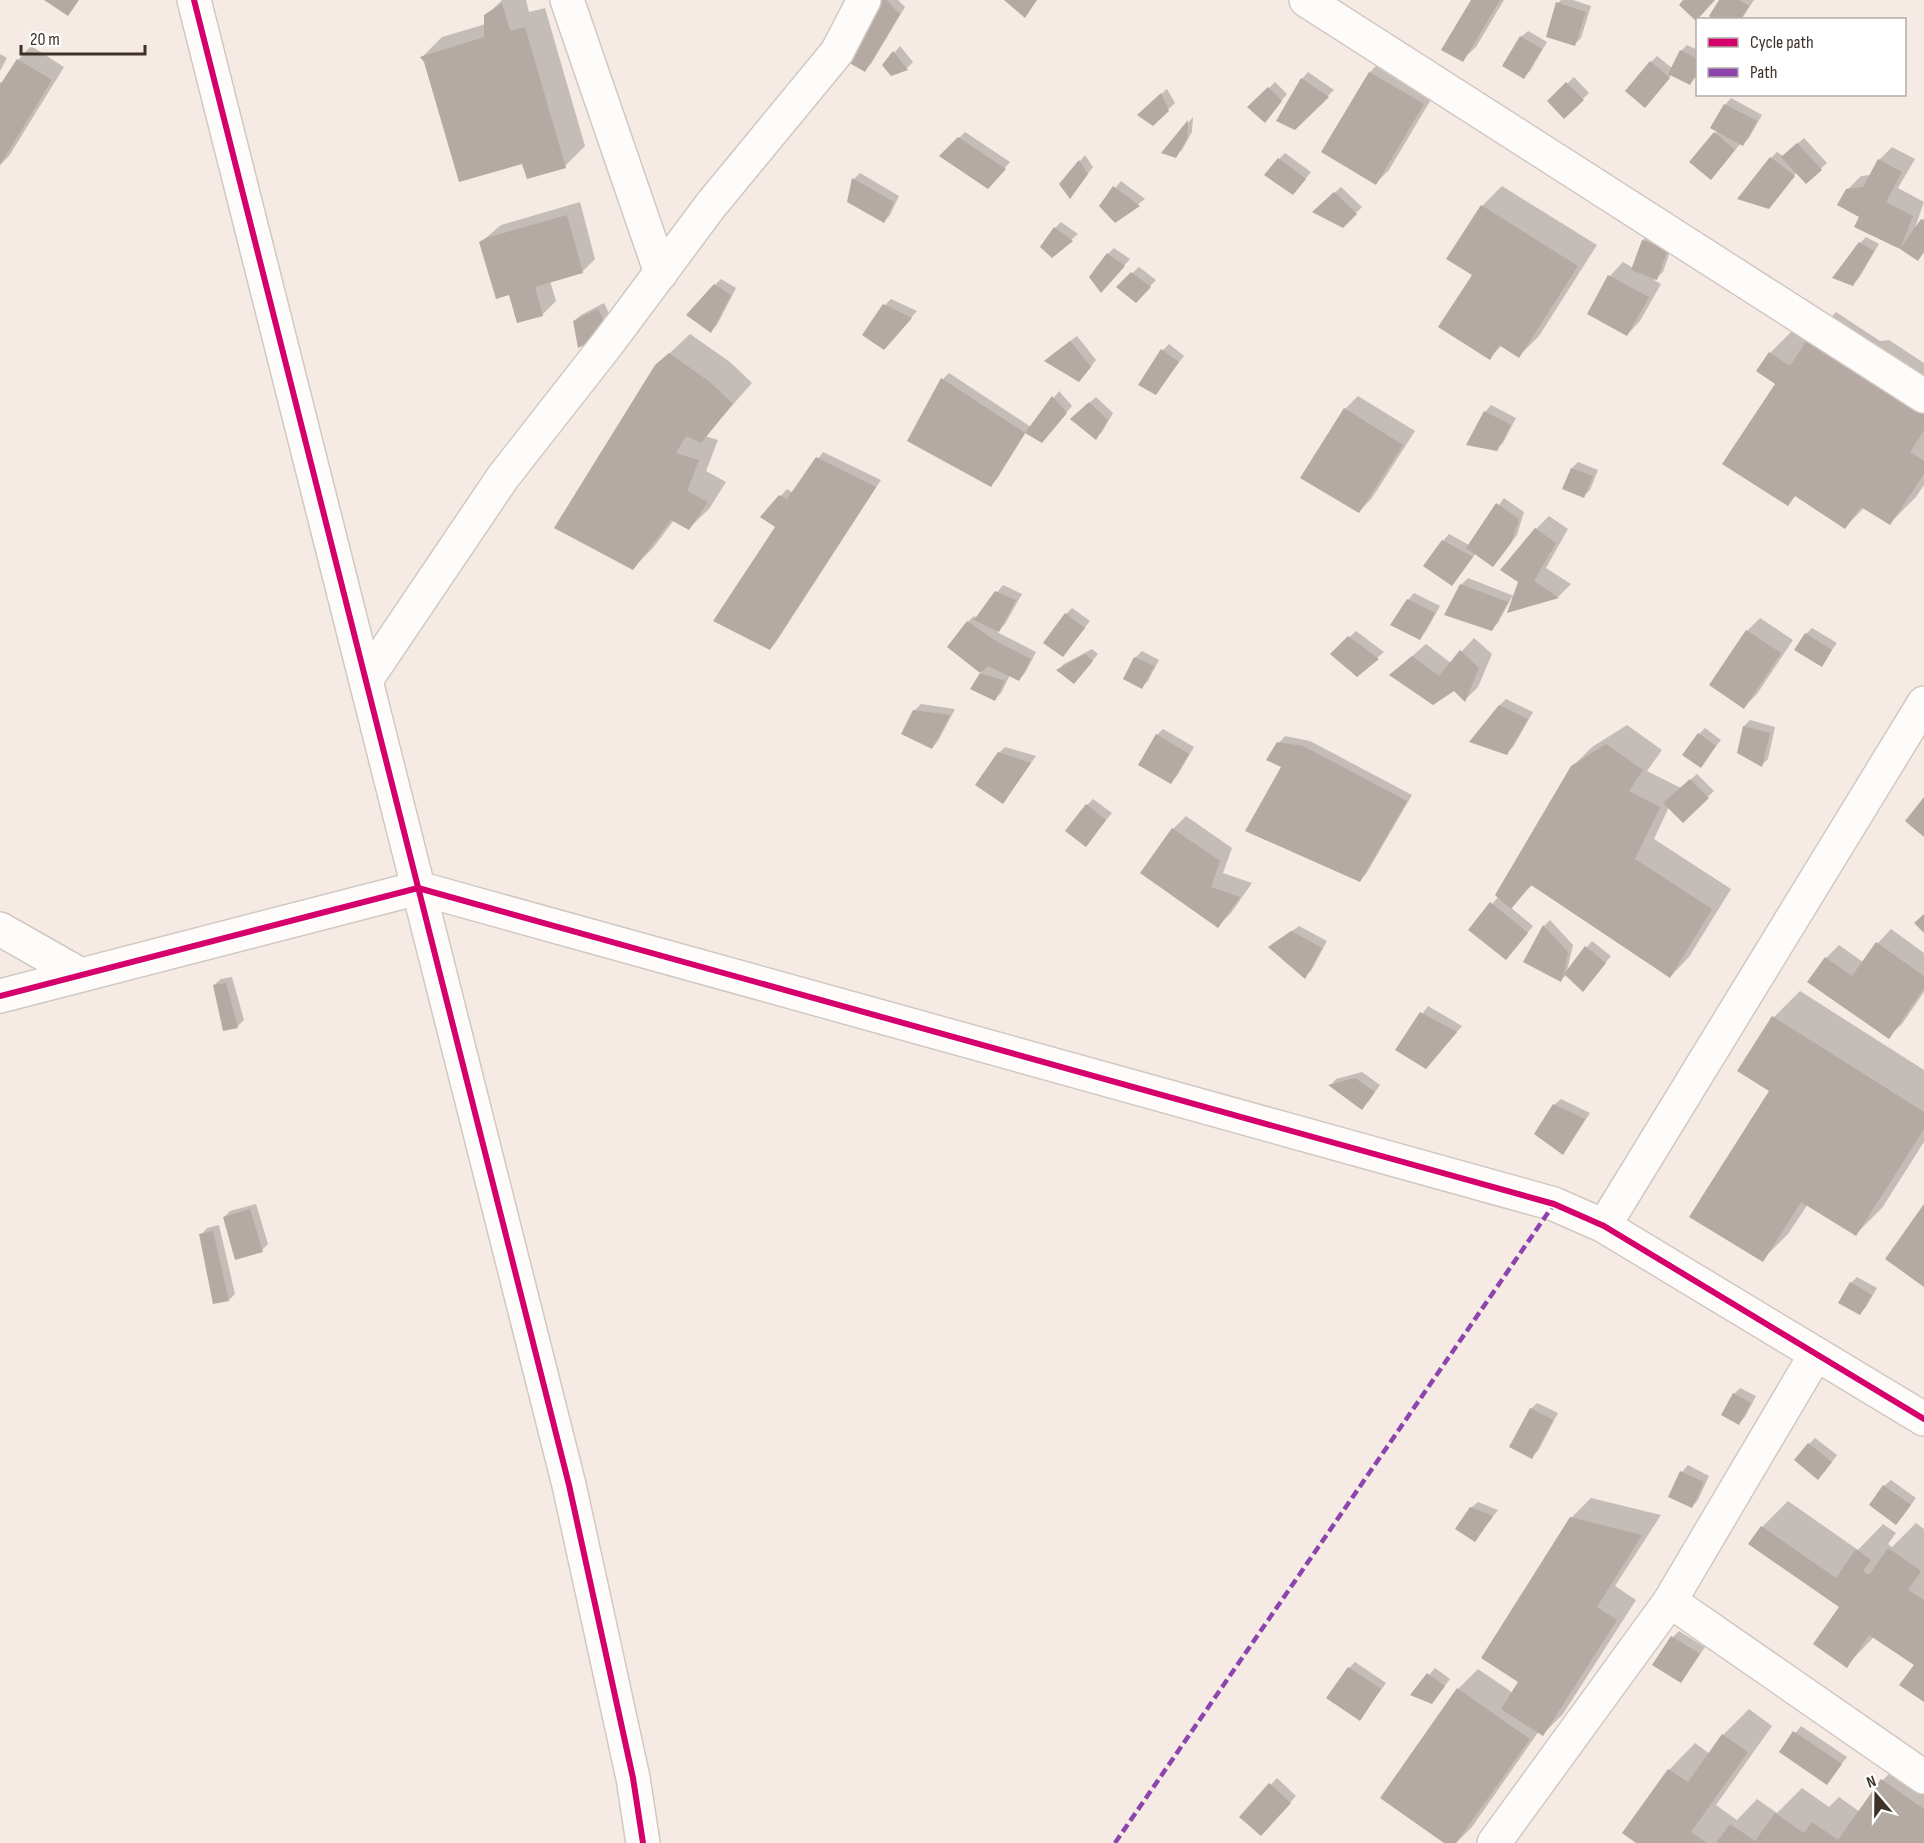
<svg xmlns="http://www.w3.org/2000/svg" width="1924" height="1843" viewBox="0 0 1924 1843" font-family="'Sofia Sans Condensed',sans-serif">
<rect width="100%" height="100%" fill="#f5ebe4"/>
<!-- shadow -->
<g fill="#0003">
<polygon points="502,0 526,0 529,12 545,8 585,146 565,166 523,162 422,57 442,37 486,24 486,16"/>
<polygon points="883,0 898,0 905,7 871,64 864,70 848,61 857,54"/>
<polygon points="1473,0 1504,0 1476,47 1462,60"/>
<polygon points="1561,0 1573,0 1591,6 1581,38 1575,44 1558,3"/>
<polygon points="1721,0 1754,0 1741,20 1717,20"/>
<polygon points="1528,31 1547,42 1530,71 1524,77 1521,37"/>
<polygon points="1687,45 1698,50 1696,77 1690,83 1672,74 1651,100 1651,62 1657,56 1672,68 1681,51"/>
<polygon points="31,46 64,67 9,156 0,165 0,82 3,83 18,60"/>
<polygon points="900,46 913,62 907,68 892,75 884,65"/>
<polygon points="0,54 7,58 0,71"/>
<polygon points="1383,59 1436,91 1389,170 1376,183 1323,151 1370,72"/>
<polygon points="1308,72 1334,90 1294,128 1278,121 1302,79"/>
<polygon points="1574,77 1589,93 1564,117 1549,101"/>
<polygon points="1275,82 1287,94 1265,121 1250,107"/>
<polygon points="1167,89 1175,103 1153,124 1145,109"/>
<polygon points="1731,98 1762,115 1749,138 1743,144 1741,143 1717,172 1715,133 1718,131 1725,105"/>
<polygon points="1193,117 1192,132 1182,150 1175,156 1164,152"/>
<polygon points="965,132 1010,162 994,180 941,156"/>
<polygon points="1804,138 1827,163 1806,182 1797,172 1775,201 1771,158 1777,152 1783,156"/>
<polygon points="1892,147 1915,159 1898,188 1924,202 1915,228 1924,218 1924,252 1918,259 1901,248 1856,227 1861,217 1847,190 1861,176 1871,175 1879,160"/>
<polygon points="1285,153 1311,172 1299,187 1279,159"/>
<polygon points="1085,155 1093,167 1070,197 1080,161"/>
<polygon points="860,173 899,196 890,215 884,222 854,179"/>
<polygon points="1121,181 1145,199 1116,221 1101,206"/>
<polygon points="1502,186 1597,245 1539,336 1519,356 1502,345 1490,358 1474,275 1482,206"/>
<polygon points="1341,187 1362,207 1343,226 1320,206"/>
<polygon points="580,202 595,259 582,272 550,281 556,301 543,314 518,322 510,294 481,242 501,225"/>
<polygon points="1061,222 1078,234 1052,256 1055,228"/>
<polygon points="1650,234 1673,243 1663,272 1654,280 1661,284 1640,321 1627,335 1589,313 1610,276 1623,262 1633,268 1643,240"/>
<polygon points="1866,237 1879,244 1859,278 1853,284 1860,243"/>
<polygon points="1114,248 1130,259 1107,285 1108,254"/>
<polygon points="1139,267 1156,280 1136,301 1118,287"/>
<polygon points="721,279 736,288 717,325 711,331 715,285"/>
<polygon points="891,299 917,311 890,342 885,305"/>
<polygon points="604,303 615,326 574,321 581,315"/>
<polygon points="1836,312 1880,341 1889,340 1924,363 1924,485 1916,497 1890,523 1865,507 1845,527 1796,495 1787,504 1777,383 1770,353 1796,327 1812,337"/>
<polygon points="690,334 730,362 752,383 705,436 718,440 706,471 726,482 709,509 689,528 674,520 653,548 633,568 656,366"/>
<polygon points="1077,336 1096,360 1085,374 1052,355"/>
<polygon points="1169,344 1184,356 1155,393 1140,384 1163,350"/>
<polygon points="949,373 1031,427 1059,391 1072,406 1048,434 1026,432 997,479 991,485 943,379"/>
<polygon points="1358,396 1415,431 1372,498 1359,512 1345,409"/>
<polygon points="1096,397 1113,413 1102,432 1096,438 1078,413"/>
<polygon points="1491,405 1516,418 1503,443 1497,449 1485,412"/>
<polygon points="823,452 881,480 776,642 770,648 777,527 762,517 787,489 793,493"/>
<polygon points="1578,462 1598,470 1590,490 1584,496 1572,468"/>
<polygon points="1504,498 1524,512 1517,535 1499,559 1476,553 1452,584 1443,541 1449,534 1469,545"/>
<polygon points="1549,516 1568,529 1546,568 1571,584 1558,597 1509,611 1514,598 1512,597 1498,623 1492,629 1446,614 1462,584 1468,578 1514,596 1536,529"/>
<polygon points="1003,585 1022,594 1005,624 997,632 1036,652 1025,673 1019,680 1010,675 1001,693 995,699 972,688 982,673 949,647 968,622 974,616 977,618"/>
<polygon points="1414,593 1440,606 1426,631 1420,638 1408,600"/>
<polygon points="1072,608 1090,621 1063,655 1066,614"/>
<polygon points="1760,618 1793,640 1757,694 1744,707 1747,631"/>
<polygon points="1812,628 1837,643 1821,665 1806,634"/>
<polygon points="1356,631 1384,652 1357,675 1332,654"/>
<polygon points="1474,638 1492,654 1478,687 1465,700 1454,690 1391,675 1426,644 1451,663"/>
<polygon points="1092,649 1098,654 1080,676 1058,670 1064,664"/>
<polygon points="1142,651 1159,660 1148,681 1142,687 1125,678 1136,657"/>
<polygon points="1506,699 1533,712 1513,747 1506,753 1500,705"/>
<polygon points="921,704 955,709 938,741 932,748 914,711"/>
<polygon points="1750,720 1775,727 1768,759 1762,765 1739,753 1744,726"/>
<polygon points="1627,725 1662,750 1647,771 1681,788 1697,774 1714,791 1683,821 1669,807 1654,839 1731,889 1689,957 1670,977 1533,884 1510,907 1533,926 1512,952 1470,929 1499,896 1572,767 1592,747"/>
<polygon points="1705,728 1721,740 1700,766 1699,734"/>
<polygon points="1163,729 1194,747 1177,776 1171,782 1157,735"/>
<polygon points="1285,736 1310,741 1412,795 1366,874 1359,880 1283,766 1279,743"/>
<polygon points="1005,747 1036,756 1003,802 999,753"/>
<polygon points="1093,799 1112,813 1086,845 1087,805"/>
<polygon points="1186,816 1232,848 1223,873 1252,883 1231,913 1218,926 1173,829"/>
<polygon points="1550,920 1573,945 1567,971 1592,941 1611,956 1589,983 1567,974 1561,980 1544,926"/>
<polygon points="1299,926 1327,941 1311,971 1305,977 1270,947"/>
<polygon points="1891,929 1924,953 1924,992 1902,1024 1888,1037 1826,958 1839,945 1863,962 1878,943"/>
<polygon points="232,977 244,1020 238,1026 224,1029 214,985 221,979"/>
<polygon points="1800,991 1924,1070 1924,1142 1882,1208 1856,1234 1808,1204 1788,1234 1762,1260 1774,1017"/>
<polygon points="1428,1006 1462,1026 1432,1061 1397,1049"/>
<polygon points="1362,1072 1380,1085 1368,1102 1331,1085 1336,1079"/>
<polygon points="1561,1099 1590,1113 1568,1147 1562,1153 1554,1105"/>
<polygon points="256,1204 268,1244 262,1250 224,1217 230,1211"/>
<polygon points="219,1225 235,1294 229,1300 201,1235 207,1228"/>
<polygon points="1857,1277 1877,1288 1866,1307 1860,1314 1851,1283"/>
<polygon points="1740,1388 1756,1396 1745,1417 1739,1423 1734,1394"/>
<polygon points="1537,1403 1558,1413 1538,1451 1531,1457 1531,1409"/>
<polygon points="1815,1438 1837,1455 1824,1472 1809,1444"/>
<polygon points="1688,1465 1709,1476 1698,1500 1692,1507 1670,1497 1682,1472"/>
<polygon points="1891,1480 1916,1498 1902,1517 1884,1486"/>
<polygon points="1591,1498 1661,1515 1615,1586 1636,1600 1563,1714 1543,1734 1539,1731 1472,1827 1456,1843 1446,1843 1458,1689 1478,1669 1513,1693 1520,1681 1571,1518"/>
<polygon points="1788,1501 1858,1550 1883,1524 1896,1533 1888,1544 1892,1547 1916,1523 1924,1529 1924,1700 1916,1665 1874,1637 1846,1666 1841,1607 1762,1527"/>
<polygon points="1478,1502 1498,1510 1475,1540 1471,1508"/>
<polygon points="1679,1631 1705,1647 1681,1681 1673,1637"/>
<polygon points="1355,1662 1386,1683 1360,1719 1349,1668"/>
<polygon points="1435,1668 1450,1679 1438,1695 1413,1694"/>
<polygon points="1749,1709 1772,1726 1716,1805 1737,1820 1757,1799 1777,1813 1802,1788 1829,1807 1839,1797 1860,1812 1883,1780 1909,1754 1924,1765 1924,1843 1638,1843 1624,1833 1669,1770 1695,1743 1710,1754 1723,1735"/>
<polygon points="1801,1726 1847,1757 1827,1783 1781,1752"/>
<polygon points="1277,1778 1296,1796 1267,1828 1241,1817"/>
</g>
<!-- building -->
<g fill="#b4aaa3">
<polygon points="44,0 79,0 68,16"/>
<polygon points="881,0 886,0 900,14 865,72 846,61 853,58"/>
<polygon points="1004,0 1037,0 1025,18"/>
<polygon points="1471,0 1500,0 1463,62 1441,50"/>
<polygon points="1683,0 1715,0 1696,21 1679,5"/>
<polygon points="1719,0 1739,0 1749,6 1740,20 1714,20 1709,16"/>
<polygon points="1556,2 1586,12 1575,46 1546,37"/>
<polygon points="502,3 510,31 525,27 566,168 527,179 522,164 459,182 424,62 420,57 484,37 484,15"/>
<polygon points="1520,36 1542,49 1524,79 1502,66"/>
<polygon points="1680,50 1698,59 1698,71 1690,85 1668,74"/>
<polygon points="893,51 908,70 891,76 882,65"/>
<polygon points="17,59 52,80 0,165 0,85"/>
<polygon points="1650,61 1670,78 1645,108 1625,91"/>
<polygon points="1369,72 1424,104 1376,185 1321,152"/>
<polygon points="1301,78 1329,97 1295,130 1276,121"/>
<polygon points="1566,82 1584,100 1564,119 1547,101"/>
<polygon points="1268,87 1282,101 1265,123 1247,107"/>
<polygon points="1161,93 1169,111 1153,126 1137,115"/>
<polygon points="1724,104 1757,121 1743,146 1710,128"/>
<polygon points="1188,120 1187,139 1176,158 1161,153"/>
<polygon points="1714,132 1735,150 1711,180 1689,162"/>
<polygon points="958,137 1006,169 988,189 939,156"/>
<polygon points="1797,143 1822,170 1806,184 1781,157"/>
<polygon points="1770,157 1795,176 1769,209 1737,199"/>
<polygon points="1278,158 1306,179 1293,195 1264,175"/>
<polygon points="1878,159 1902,172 1886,202 1913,216 1900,249 1854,227 1859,217 1837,205 1846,189 1863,187"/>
<polygon points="1079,160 1088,174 1070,199 1059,184"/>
<polygon points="852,178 894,202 884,223 847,202"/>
<polygon points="1113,186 1140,206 1115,223 1099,206"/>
<polygon points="1334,192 1357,214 1343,228 1312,212"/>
<polygon points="1481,205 1578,266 1519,358 1499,345 1490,360 1438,327 1472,275 1446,259"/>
<polygon points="567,215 583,273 535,287 543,316 517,323 509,295 496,299 479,242 486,238"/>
<polygon points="1921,219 1924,221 1924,252 1918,261 1900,249"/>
<polygon points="1054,227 1073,241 1052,258 1040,247"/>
<polygon points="1642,240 1668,249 1657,280 1631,270"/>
<polygon points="1859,242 1874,251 1853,286 1832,278"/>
<polygon points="1107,253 1125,266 1101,293 1089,277"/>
<polygon points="1131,272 1151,287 1136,303 1116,287"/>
<polygon points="1608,275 1649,297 1627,336 1587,314"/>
<polygon points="714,284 731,295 711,333 686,315"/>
<polygon points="883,304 912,318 884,350 862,335"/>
<polygon points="598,309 610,333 578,348 573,321"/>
<polygon points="1809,337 1924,406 1924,430 1910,452 1924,461 1924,474 1890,525 1861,507 1845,529 1795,496 1788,506 1722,464 1775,384 1756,371 1769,352 1790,366"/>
<polygon points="1070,341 1091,367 1079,382 1044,361"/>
<polygon points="1161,349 1179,362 1156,395 1138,385"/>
<polygon points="669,353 710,382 733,404 701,443 686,436 676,453 699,460 687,491 708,502 689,530 671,520 633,570 554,528 655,365"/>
<polygon points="941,378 1025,433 991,487 907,441"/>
<polygon points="1052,396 1067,413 1042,443 1025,433"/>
<polygon points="1089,402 1108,420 1096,440 1070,419"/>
<polygon points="1344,408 1403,445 1359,513 1300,478"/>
<polygon points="1484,411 1511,425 1497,451 1466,445"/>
<polygon points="816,457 876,487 770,650 713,621 775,527 760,517 779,495 787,499"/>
<polygon points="1571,468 1593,476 1584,498 1562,489"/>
<polygon points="1496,503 1519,519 1511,543 1493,567 1466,548"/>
<polygon points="1535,528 1556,543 1534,581 1559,598 1507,613 1518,582 1500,570"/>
<polygon points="1442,540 1473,557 1452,586 1423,566"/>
<polygon points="1460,584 1508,602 1492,631 1444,615"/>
<polygon points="995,591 1016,600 999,632 974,620"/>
<polygon points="1407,599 1435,613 1420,640 1390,625"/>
<polygon points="1065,613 1085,628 1063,657 1043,643"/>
<polygon points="967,621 999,643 1031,659 1019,681 988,666 980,673 947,647"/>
<polygon points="1746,630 1781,653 1744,709 1709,685"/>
<polygon points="1805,633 1832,650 1822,667 1794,650"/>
<polygon points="1348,636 1379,659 1357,677 1330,654"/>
<polygon points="1460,650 1479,668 1465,702 1454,691 1433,705 1389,675 1412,656 1439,676"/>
<polygon points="1085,654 1093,661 1074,684 1056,670"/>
<polygon points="1134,657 1154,666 1142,689 1123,679"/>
<polygon points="980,673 1005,681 995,701 970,689"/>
<polygon points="1499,705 1528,719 1507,755 1469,742"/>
<polygon points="913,710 950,715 932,749 901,734"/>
<polygon points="1743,726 1770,733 1762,767 1737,753"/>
<polygon points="1698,733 1716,746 1701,768 1682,755"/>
<polygon points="1156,734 1189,754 1171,784 1138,765"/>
<polygon points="1277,742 1303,746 1407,801 1360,882 1245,831 1281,767 1266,760"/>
<polygon points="1606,744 1643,770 1629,791 1660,807 1635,859 1712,909 1670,978 1531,885 1511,909 1495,895 1571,766"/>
<polygon points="998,752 1031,763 1003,804 975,785"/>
<polygon points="1690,779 1709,798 1683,823 1663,803"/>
<polygon points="1924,797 1924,837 1905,821"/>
<polygon points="1086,804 1106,820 1086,847 1065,831"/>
<polygon points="1172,828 1220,861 1211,887 1240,897 1218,928 1140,873"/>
<polygon points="1490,902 1528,933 1506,960 1468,930"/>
<polygon points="1924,914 1924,933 1914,923"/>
<polygon points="1543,925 1568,952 1564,974 1585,946 1606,963 1583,992 1564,974 1561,982 1523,962"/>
<polygon points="1291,931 1322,948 1305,979 1268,947"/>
<polygon points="1876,942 1924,976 1924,988 1889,1039 1807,982 1825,957 1852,976"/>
<polygon points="226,983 238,1028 223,1031 213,985"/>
<polygon points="1420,1012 1457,1032 1426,1069 1395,1050"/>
<polygon points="1772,1016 1924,1112 1924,1129 1856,1236 1801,1202 1763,1262 1689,1217 1769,1091 1737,1071"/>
<polygon points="1355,1078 1375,1092 1362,1110 1328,1085"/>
<polygon points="1553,1104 1585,1119 1563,1155 1534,1134"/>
<polygon points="1924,1204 1924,1287 1885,1259"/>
<polygon points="250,1209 263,1252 235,1260 223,1217"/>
<polygon points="213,1231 229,1301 213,1304 199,1234"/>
<polygon points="1850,1282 1872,1295 1860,1315 1838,1303"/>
<polygon points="1733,1393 1751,1403 1739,1425 1721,1415"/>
<polygon points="1530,1408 1553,1420 1532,1459 1509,1447"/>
<polygon points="1808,1443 1832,1462 1818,1480 1794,1460"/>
<polygon points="1680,1471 1704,1482 1692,1508 1668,1497"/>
<polygon points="1883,1485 1911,1505 1896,1525 1869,1505"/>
<polygon points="1470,1507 1493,1516 1475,1542 1455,1529"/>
<polygon points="1570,1517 1642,1535 1597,1607 1617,1620 1543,1736 1501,1709 1518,1682 1481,1658"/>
<polygon points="1761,1526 1836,1578 1856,1549 1871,1560 1863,1571 1869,1575 1888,1548 1921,1571 1908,1590 1924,1600 1924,1702 1899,1685 1914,1665 1869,1635 1847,1668 1813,1644 1839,1607 1748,1544"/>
<polygon points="1671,1636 1700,1654 1681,1683 1652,1665"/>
<polygon points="1348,1667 1381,1689 1360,1721 1326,1698"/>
<polygon points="1427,1673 1445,1686 1432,1704 1410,1695"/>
<polygon points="1457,1688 1530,1739 1456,1843 1444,1843 1380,1798"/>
<polygon points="1793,1731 1842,1764 1827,1785 1779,1752"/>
<polygon points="1722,1734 1748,1752 1691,1832 1707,1843 1636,1843 1622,1833 1668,1769 1688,1782"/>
<polygon points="1881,1779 1924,1809 1924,1843 1716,1843 1730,1824 1755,1841 1775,1813 1804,1833 1812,1822 1838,1840"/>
<polygon points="1269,1783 1291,1803 1261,1836 1239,1817"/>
</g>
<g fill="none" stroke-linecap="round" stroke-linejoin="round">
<!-- minor casing -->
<g stroke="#d2c8c1" stroke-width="36">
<g id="minor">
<polyline points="567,0 661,273"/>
<polyline points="1306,0 1924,396"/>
<polyline points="366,680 503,477 608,343 711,205 837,52 864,0"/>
<polyline points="0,929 79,974"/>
<polyline points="0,996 418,888 1554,1204 1604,1226 1924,1419"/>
<polyline points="1604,1226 1924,703"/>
<polyline points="1670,1601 1924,1777"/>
<polyline points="1494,1843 1670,1601 1816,1354"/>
</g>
</g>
<!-- tertiary casing -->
<g stroke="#d2c8c1" stroke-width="36">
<polyline id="tertiary" points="194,0 569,1485 633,1778 643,1843"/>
</g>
<!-- minor -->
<use href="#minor" stroke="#fefcfb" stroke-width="33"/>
<!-- tertiary -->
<use href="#tertiary" stroke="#fefcfb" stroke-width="33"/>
<!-- quiet -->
<polyline stroke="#8e44ad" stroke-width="4.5" stroke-dasharray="9 4.5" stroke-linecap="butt" points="1115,1843 1554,1204"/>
<!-- cycleway casing -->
<g stroke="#fff" stroke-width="10">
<g id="cycleway">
<polyline points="194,0 569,1485 633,1778 643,1843"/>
<polyline points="0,996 418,888 1554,1204 1604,1226 1924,1419"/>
</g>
</g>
<!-- cycleway -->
<use href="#cycleway" stroke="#d6006c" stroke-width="6"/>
</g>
<!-- legend -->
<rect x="1696" y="18" width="210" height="78" fill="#ffffff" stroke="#b2ada9" stroke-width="1.5"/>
<rect x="1708" y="38" width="30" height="9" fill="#d6006c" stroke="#b2ada9" stroke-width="1.5"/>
<text x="1750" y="48" font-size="18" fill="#3e3128">Cycle path</text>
<rect x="1708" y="68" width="30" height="9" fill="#8e44ad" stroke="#b2ada9" stroke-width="1.5"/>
<text x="1750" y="78" font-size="18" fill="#3e3128">Path</text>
<!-- north arrow -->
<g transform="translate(1876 1795) rotate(340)" stroke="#ffffff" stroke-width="4.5" paint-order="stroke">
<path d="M0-4.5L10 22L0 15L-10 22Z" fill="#3e3128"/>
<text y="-9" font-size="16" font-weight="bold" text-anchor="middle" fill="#3e3128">N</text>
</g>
<!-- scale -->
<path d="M21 45v9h124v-9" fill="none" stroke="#3e3128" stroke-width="3"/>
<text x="30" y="45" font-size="18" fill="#3e3128" stroke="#ffffff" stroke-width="4.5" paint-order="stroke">20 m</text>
</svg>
